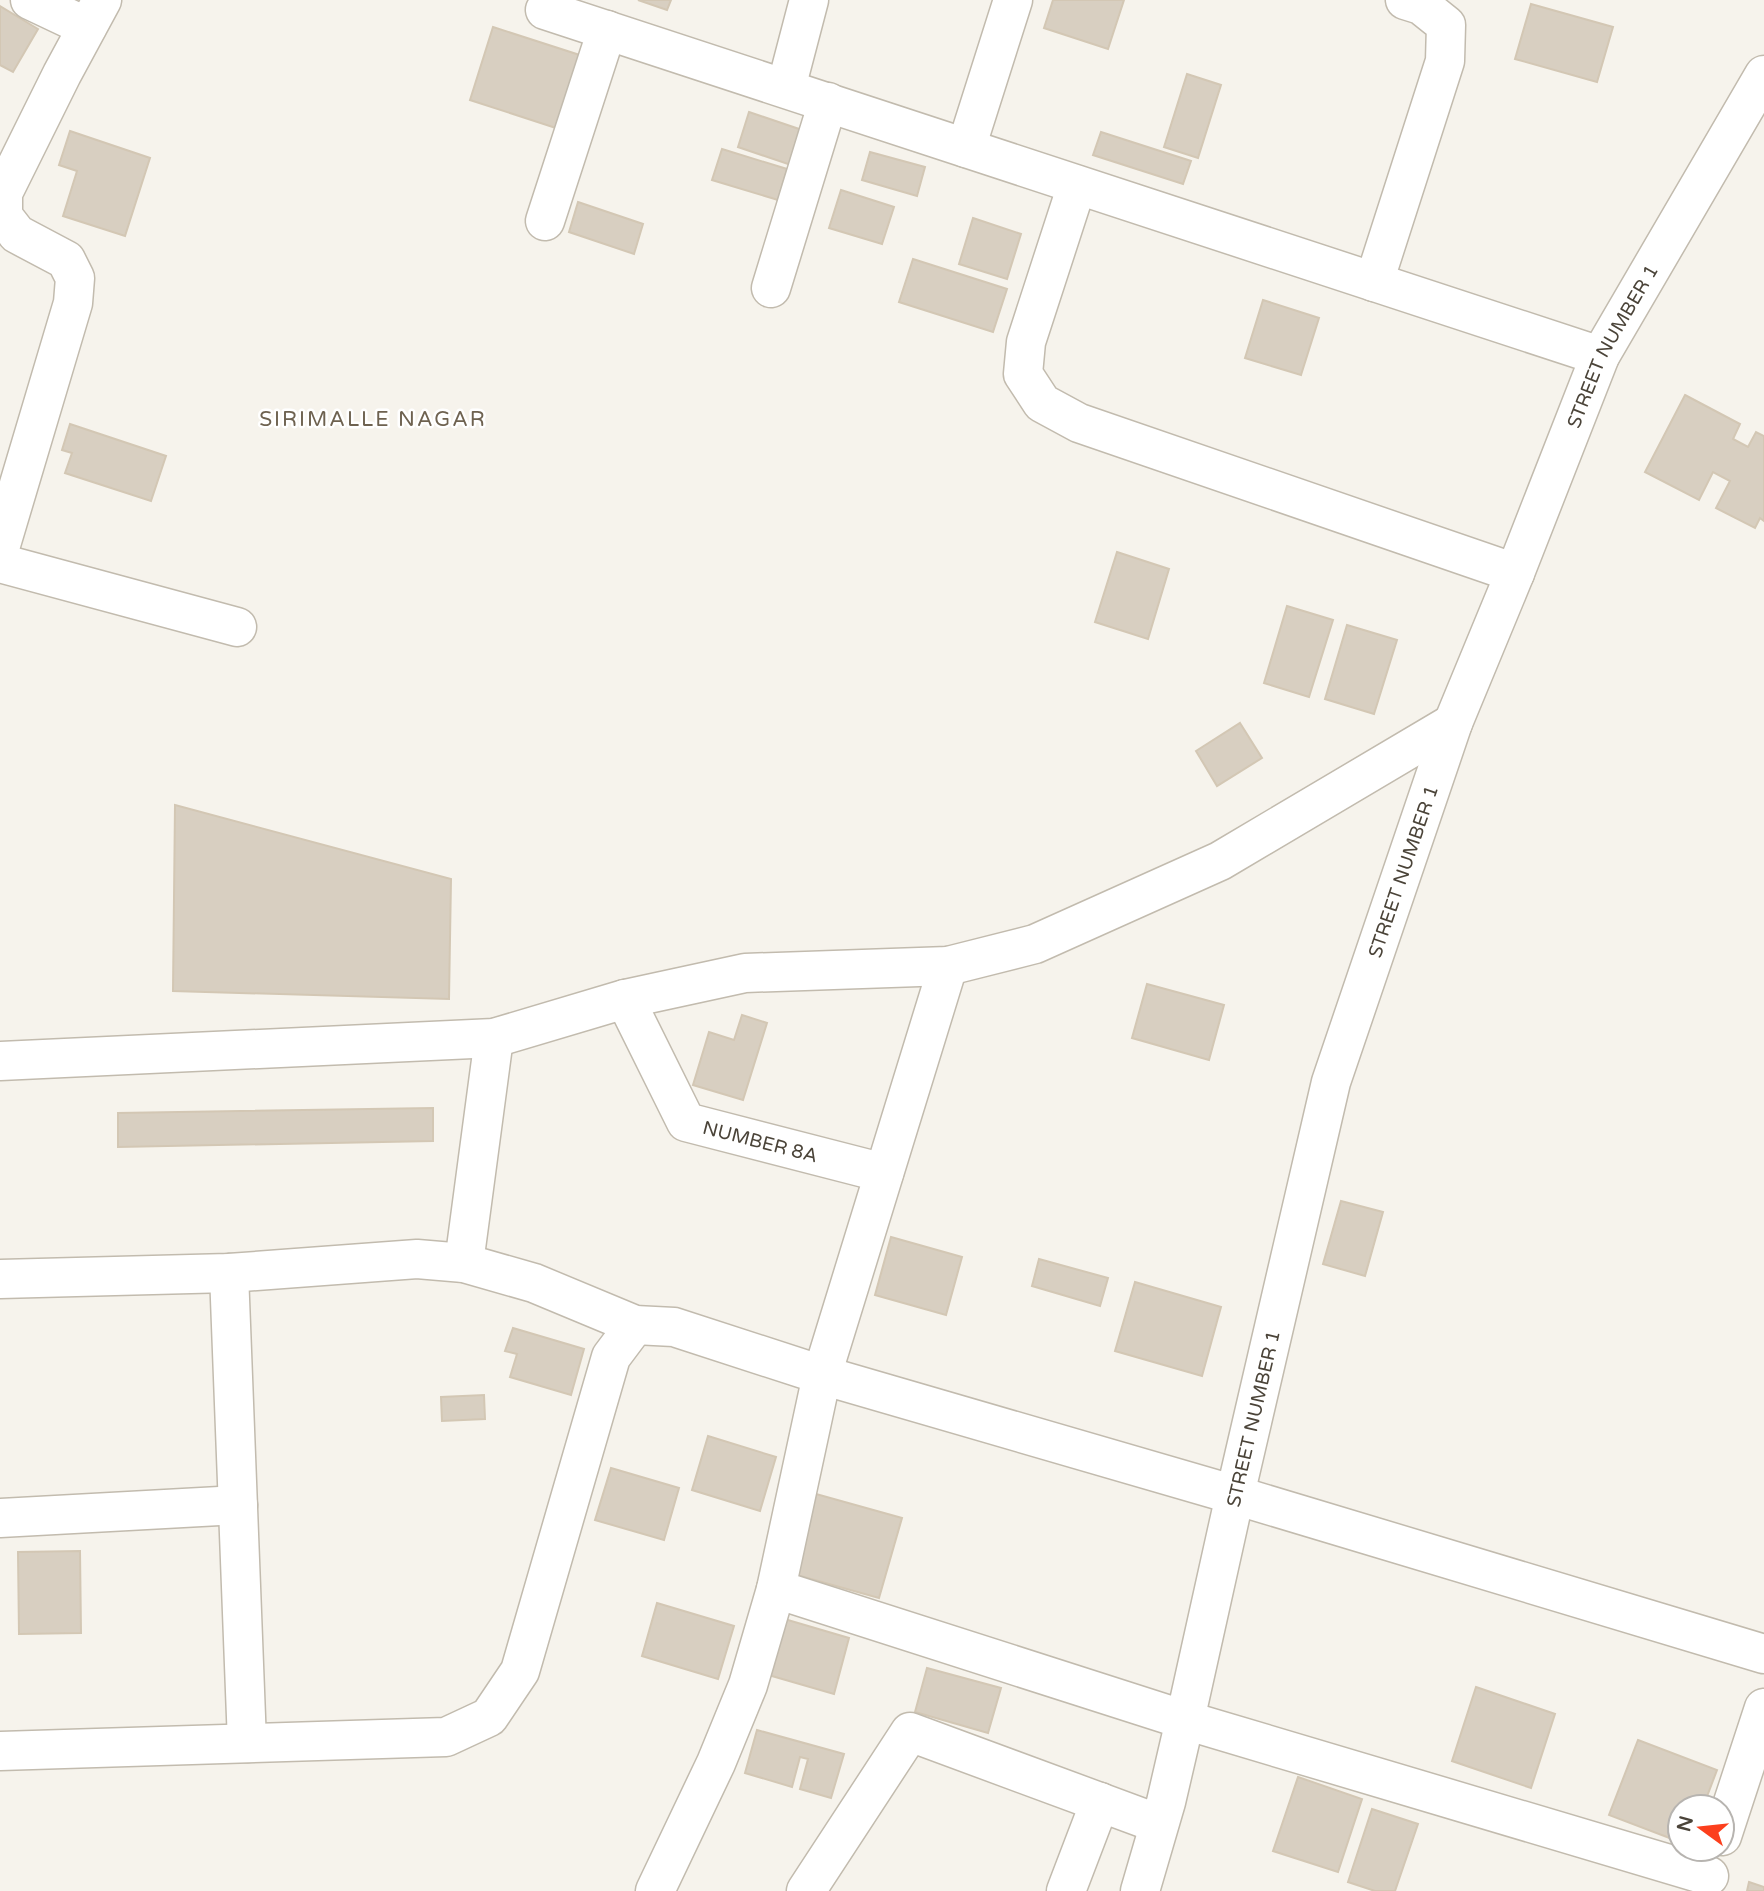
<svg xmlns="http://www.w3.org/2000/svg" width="1764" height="1891" viewBox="0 0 1764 1891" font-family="'Varela Round',sans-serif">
<rect width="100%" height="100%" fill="#f6f3ec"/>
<!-- building -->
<g fill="#d8cfc1" stroke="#d3c7b4" stroke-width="2">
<polygon points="638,0 671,0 667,10"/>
<polygon points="1053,0 1124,0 1108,49 1044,28"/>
<polygon points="1531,4 1613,27 1597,82 1515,59"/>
<polygon points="0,6 38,29 13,72 0,65"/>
<polygon points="493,27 592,59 568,132 470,100"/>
<polygon points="1187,74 1221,85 1198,158 1164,147"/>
<polygon points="749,112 802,130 791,165 738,147"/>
<polygon points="70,131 150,158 125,236 63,216 77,171 59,165"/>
<polygon points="1101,132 1191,161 1183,184 1093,155"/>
<polygon points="722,149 787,169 778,200 712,180"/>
<polygon points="870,152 925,167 917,196 862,180"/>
<polygon points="841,190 894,207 882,244 829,228"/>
<polygon points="578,202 643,224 634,254 569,232"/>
<polygon points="973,218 1021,234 1007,279 959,264"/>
<polygon points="913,259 1007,289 993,332 899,302"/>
<polygon points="1263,300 1319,318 1301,375 1245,358"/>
<polygon points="1685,395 1740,424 1733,439 1748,447 1756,432 1764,436 1764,521 1760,518 1755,528 1716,508 1730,481 1713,472 1699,500 1645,472"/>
<polygon points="70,424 166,456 151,501 65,473 72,453 62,450"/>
<polygon points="1117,552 1169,569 1148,639 1095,622"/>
<polygon points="1287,606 1333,620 1309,697 1264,683"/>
<polygon points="1347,625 1397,640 1374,714 1325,699"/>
<polygon points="1240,723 1262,758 1217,786 1196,751"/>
<polygon points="175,805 451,879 449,999 173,991"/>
<polygon points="1147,984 1224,1005 1209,1060 1132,1038"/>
<polygon points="742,1015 767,1023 743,1100 693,1085 709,1032 734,1040"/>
<polygon points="433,1108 433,1141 118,1147 118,1113"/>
<polygon points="1341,1201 1383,1212 1365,1276 1323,1264"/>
<polygon points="891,1237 962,1257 946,1315 875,1295"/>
<polygon points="1039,1259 1108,1278 1100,1306 1032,1286"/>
<polygon points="1135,1282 1221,1307 1202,1376 1115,1351"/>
<polygon points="513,1328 584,1349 571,1395 510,1377 517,1354 505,1351"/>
<polygon points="484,1395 485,1419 442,1421 441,1397"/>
<polygon points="708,1436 776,1457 760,1511 692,1490"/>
<polygon points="611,1468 679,1488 664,1540 595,1520"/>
<polygon points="816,1494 902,1518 879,1598 793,1574"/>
<polygon points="80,1551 81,1633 19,1634 18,1552"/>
<polygon points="657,1603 734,1626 718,1679 642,1656"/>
<polygon points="781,1618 849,1638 834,1694 765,1674"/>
<polygon points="927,1668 1001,1688 988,1733 915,1712"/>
<polygon points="1476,1687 1555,1714 1531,1788 1452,1761"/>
<polygon points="757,1730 844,1754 831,1798 800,1789 808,1759 800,1757 792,1787 745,1773"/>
<polygon points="1638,1740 1717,1770 1703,1807 1680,1807 1680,1842 1609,1815"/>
<polygon points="1298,1777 1362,1799 1338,1872 1273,1851"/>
<polygon points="1372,1809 1418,1824 1395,1891 1375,1891 1348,1882"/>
<polygon points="1749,1882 1764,1887 1764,1891 1747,1891"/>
</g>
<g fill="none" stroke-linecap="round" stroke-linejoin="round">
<!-- minor casing -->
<g stroke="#c2bbae" stroke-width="41">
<g id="minor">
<polyline points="30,0 87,27"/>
<polyline points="545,10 1600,356"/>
<polyline points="786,88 809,0"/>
<polyline points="966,148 1013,0"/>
<polyline points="1077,185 1026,342 1023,374 1042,403 1079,423 1515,573"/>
<polyline points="545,221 607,30"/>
<polyline points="1374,282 1445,61 1446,25 1421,5 1405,0"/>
<polyline points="771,288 828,102"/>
<polyline points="0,548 73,303 75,278 66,260 17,234 3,216 3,193 62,74 102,0"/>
<polyline points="0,563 237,627"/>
<path id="s1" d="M625,999L686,1122L884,1173"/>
<polyline points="0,1061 494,1038 625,999 745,973 948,966 1035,944 1220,861 1453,723"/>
<polyline points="464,1263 494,1038"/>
<polyline points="229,1273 247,1743"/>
<polyline points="0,1279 229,1273 417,1259 464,1263 534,1283 635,1325 674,1327 822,1375 1235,1495 1764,1654"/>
<polyline points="0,1518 238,1505"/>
<polyline points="776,1589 1185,1720 1709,1876"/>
<polyline points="0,1751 446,1737 489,1717 520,1671 611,1357 635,1325"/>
<polyline points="1722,1836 1764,1708"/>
<polyline points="655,1891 716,1763 748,1685 776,1589 822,1375 948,966"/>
<polyline points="806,1891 910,1732 1159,1824"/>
<polyline points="1066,1891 1100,1802"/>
<path id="s2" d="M1140,1891L1166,1802L1185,1720L1235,1495L1331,1082L1453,723L1515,573L1600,356L1764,75"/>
</g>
</g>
<!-- minor -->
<use href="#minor" stroke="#fff" stroke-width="38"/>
</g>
<g text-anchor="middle" stroke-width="5" stroke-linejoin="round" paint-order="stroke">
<!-- street labels -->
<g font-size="19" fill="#4b4439" stroke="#fff">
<text dy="7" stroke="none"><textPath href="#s2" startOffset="1620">STREET NUMBER 1</textPath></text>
<text dy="7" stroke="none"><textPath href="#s2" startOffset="1054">STREET NUMBER 1</textPath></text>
<text dy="7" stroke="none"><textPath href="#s1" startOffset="214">NUMBER 8A</textPath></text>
<text dy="7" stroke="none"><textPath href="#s2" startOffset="486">STREET NUMBER 1</textPath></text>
</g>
<!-- neighbourhood labels -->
<g font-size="21" letter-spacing="2" fill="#6e6250" stroke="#fff">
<text x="373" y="426">SIRIMALLE NAGAR</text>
</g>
</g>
<!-- north arrow -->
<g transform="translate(1701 1828) rotate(285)"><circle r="33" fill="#ffffff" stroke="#b7b4b0" stroke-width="2"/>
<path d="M0-5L12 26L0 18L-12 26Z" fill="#fc3f1d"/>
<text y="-10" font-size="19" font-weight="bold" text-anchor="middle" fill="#4b4439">N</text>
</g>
</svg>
